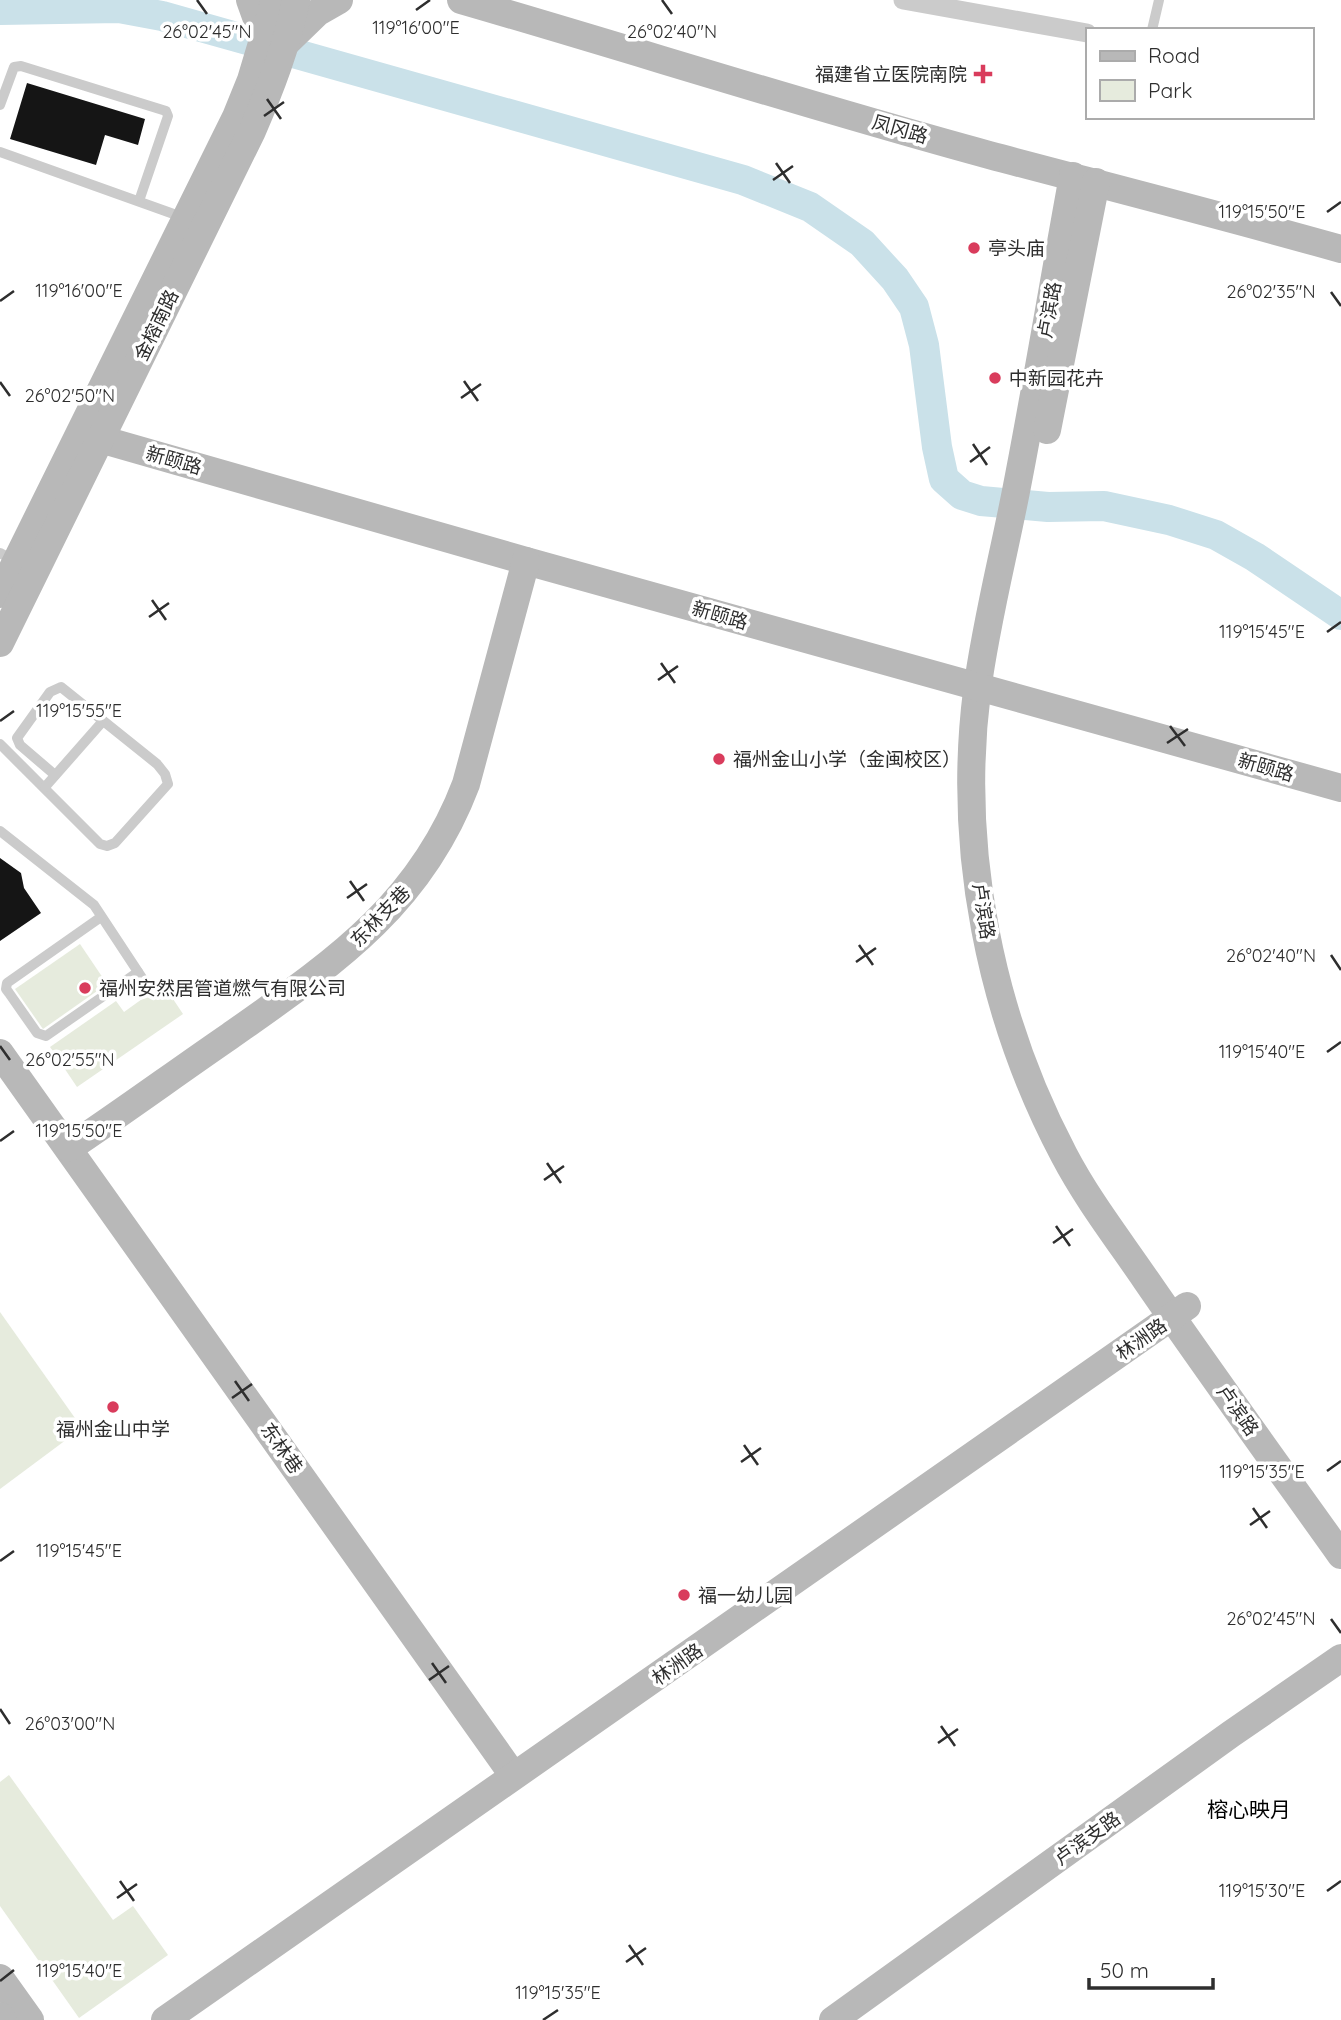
<svg xmlns="http://www.w3.org/2000/svg" width="1341" height="2020" viewBox="0 0 1341 2020" font-family="Quicksand,'Noto Sans SC',sans-serif">
<rect width="100%" height="100%" fill="#fff"/>
<!-- green -->
<g fill="#e6ebdd">
<polygon points="80,944 107,984 43,1029 15,989"/>
<polygon points="163,984 183,1014 77,1087 50,1047 116,1001 124,1012"/>
<polygon points="0,1312 82,1428 0,1489"/>
<polygon points="9,1775 113,1920 133,1906 168,1955 79,2018 0,1906 0,1782"/>
</g>
<g fill="none" stroke-linecap="round" stroke-linejoin="round">
<!-- river -->
<polyline stroke="#cae1e9" stroke-width="30" points="0,10 119,8 162,16 743,180 810,207 862,243 895,279 914,307 924,345 937,447 944,479 962,495 981,501 1048,507 1104,506 1169,520 1216,535 1255,557 1341,615"/>
</g>
<!-- building -->
<g fill="#151515">
<polygon points="27,83 145,119 138,145 105,135 96,165 10,139"/>
<polygon points="0,858 21,873 24,888 41,913 0,941"/>
</g>
<g fill="none" stroke-linecap="round" stroke-linejoin="round">
<!-- lane -->
<g stroke="#cbcbcb" stroke-width="10">
<polyline points="1152,30 1159,0"/>
<polyline points="0,105 14,67 21,66 166,111 168,116 139,201"/>
<polyline points="0,152 182,217"/>
<polyline points="0,553 15,561"/>
<polyline points="0,744 100,844 107,846 115,843 168,784 165,774 157,764 61,687 50,692 17,738 20,745 55,775"/>
<polyline points="45,787 103,721"/>
<polyline points="0,831 94,905 148,987"/>
<polyline points="101,917 7,983 6,989 9,993 37,1033 46,1036 138,972"/>
</g>
<!-- street -->
<polyline stroke="#cbcbcb" stroke-width="19" points="903,0 1087,33"/>
<!-- secondary -->
<g stroke="#b8b8b8" stroke-width="28">
<polyline points="250,0 264,39"/>
<path d="M461,0C637,51 812,107 989,155C1106,186 1224,216 1341,249"/>
<polyline points="286,43 318,12 339,0"/>
<path d="M1073,176C1054,279 1037,383 1017,486C1004,554 986,622 977,691C957,849 990,1015 1064,1155C1087,1199 1118,1239 1146,1280C1210,1373 1276,1464 1341,1555"/>
<polyline points="1047,430 1096,182"/>
<polyline points="100,439 526,561 1341,788"/>
<polyline points="0,594 236,117 251,80 275,0"/>
<path d="M0,643L252,131C270,89 287,46 296,0"/>
<polyline points="0,1053 513,1775"/>
<path d="M69,1148C123,1112 176,1073 230,1036C332,964 420,906 466,784L526,561"/>
<polyline points="0,1978 30,2020"/>
<polyline points="0,2016 3,2020"/>
<polyline points="165,2020 1187,1306"/>
<polyline points="833,2020 1231,1734 1341,1658"/>
</g>
</g>
<!-- ticks -->
<path fill="none" stroke="#2e2e2e" stroke-width="2.5" d="M197,0L207,14M662,0L672,14M416,10L430,0M267,99L281,119M264,116L284,102M776,163L790,183M773,180L793,166M1327,212L1341,202M1331,292L1341,306M0,301L14,291M464,381L478,401M0,382L10,396M461,398L481,384M973,444L987,465M970,462L990,447M152,600L166,620M149,617L169,603M1327,632L1341,622M661,663L675,683M658,680L678,666M0,721L14,711M1170,726L1185,746M1167,743L1188,729M350,881L364,901M347,898L367,884M859,945L873,965M1331,955L1341,970M856,962L876,948M0,1046L10,1060M1327,1052L1341,1042M0,1141L14,1131M547,1163L561,1183M544,1180L564,1166M1056,1226L1070,1246M1053,1243L1073,1229M235,1381L249,1401M232,1398L252,1384M744,1445L758,1465M741,1462L761,1448M1327,1471L1341,1461M1253,1508L1267,1528M1250,1525L1270,1511M0,1561L14,1551M1331,1619L1341,1633M432,1663L446,1683M429,1680L449,1666M0,1709L10,1724M941,1726L955,1746M938,1743L958,1729M120,1881L134,1901M1327,1891L1341,1881M117,1898L137,1884M629,1945L643,1965M626,1962L646,1948M0,1981L14,1970M543,2020L558,2010"/>
<!-- markers -->
<g fill="#d93c5c" stroke="#fff" stroke-width="2.5">
<path d="M979.5 63.5h7v7h7v7h-7v7h-7v-7h-7v-7h7z"/>
<circle cx="974" cy="248" r="7"/>
<circle cx="995" cy="378" r="7"/>
<circle cx="719" cy="759" r="7"/>
<circle cx="85" cy="988" r="7"/>
<circle cx="113" cy="1407" r="7"/>
<circle cx="684" cy="1595" r="7"/>
</g>
<g text-anchor="middle" stroke-width="7" stroke-linejoin="round" paint-order="stroke">
<!-- poi labels -->
<g font-size="19" fill="#2e2e2e" stroke="#fff" text-anchor="start">
<text x="967" y="81" text-anchor="end">福建省立医院南院</text>
<text x="988" y="255">亭头庙</text>
<text x="1009" y="385">中新园花卉</text>
<text x="733" y="766">福州金山小学（金闽校区）</text>
<text x="99" y="995">福州安然居管道燃气有限公司</text>
<text x="113" y="1436" text-anchor="middle">福州金山中学</text>
<text x="698" y="1602">福一幼儿园</text>
</g>
<!-- street labels -->
<g font-size="19" fill="#2e2e2e" stroke="#fff">
<text transform="translate(900 129) rotate(16)" y="7">凤冈路</text>
<text transform="translate(1049 310) rotate(-80)" y="7">卢滨路</text>
<text transform="translate(156 325) rotate(-64)" y="7">金榕南路</text>
<text transform="translate(174 460) rotate(16)" y="7">新颐路</text>
<text transform="translate(720 615) rotate(16)" y="7">新颐路</text>
<text transform="translate(1266 767) rotate(16)" y="7">新颐路</text>
<text transform="translate(984 911) rotate(81)" y="7">卢滨路</text>
<text transform="translate(380 916) rotate(-46)" y="7">东林支巷</text>
<text transform="translate(1141 1339) rotate(-35)" y="7">林洲路</text>
<text transform="translate(1238 1410) rotate(55)" y="7">卢滨路</text>
<text transform="translate(282 1448) rotate(55)" y="7">东林巷</text>
<text transform="translate(677 1664) rotate(-35)" y="7">林洲路</text>
<text transform="translate(1087 1838) rotate(-36)" y="7">卢滨支路</text>
</g>
<!-- neighbourhood labels -->
<g font-size="21" fill="#000" stroke="#fff">
<text x="1249" y="1817">榕心映月</text>
</g>
</g>
<g font-size="18" text-anchor="middle" fill="#2e2e2e" stroke="#fff" stroke-width="7" stroke-linejoin="round" paint-order="stroke">
<text x="416" y="34">119°16'00"E</text>
<text x="672" y="38">26°02'40"N</text>
<text x="207" y="38">26°02'45"N</text>
<text x="1262" y="218">119°15'50"E</text>
<text x="79" y="297">119°16'00"E</text>
<text x="1271" y="298">26°02'35"N</text>
<text x="70" y="402">26°02'50"N</text>
<text x="1262" y="638">119°15'45"E</text>
<text x="79" y="717">119°15'55"E</text>
<text x="1271" y="962">26°02'40"N</text>
<text x="1262" y="1058">119°15'40"E</text>
<text x="70" y="1066">26°02'55"N</text>
<text x="79" y="1137">119°15'50"E</text>
<text x="1262" y="1478">119°15'35"E</text>
<text x="79" y="1557">119°15'45"E</text>
<text x="1271" y="1625">26°02'45"N</text>
<text x="70" y="1730">26°03'00"N</text>
<text x="1262" y="1897">119°15'30"E</text>
<text x="79" y="1977">119°15'40"E</text>
<text x="558" y="1999">119°15'35"E</text>
</g>
<!-- legend -->
<rect x="1086" y="28" width="228" height="91" fill="#ffffff" stroke="#ababab" stroke-width="2"/>
<rect x="1100" y="51" width="35" height="10" fill="#b8b8b8" stroke="#ababab" stroke-width="2"/>
<text x="1148" y="63" font-size="21" fill="#2e2e2e">Road</text>
<rect x="1100" y="80" width="35" height="21" fill="#e6ebdd" stroke="#ababab" stroke-width="2"/>
<text x="1148" y="98" font-size="21" fill="#2e2e2e">Park</text>
<!-- scale -->
<path d="M1089 1978v10h124v-10" fill="none" stroke="#2e2e2e" stroke-width="3.5"/>
<text x="1100" y="1978" font-size="21" fill="#2e2e2e" stroke="#ffffff" stroke-width="5" paint-order="stroke">50 m</text>
</svg>
